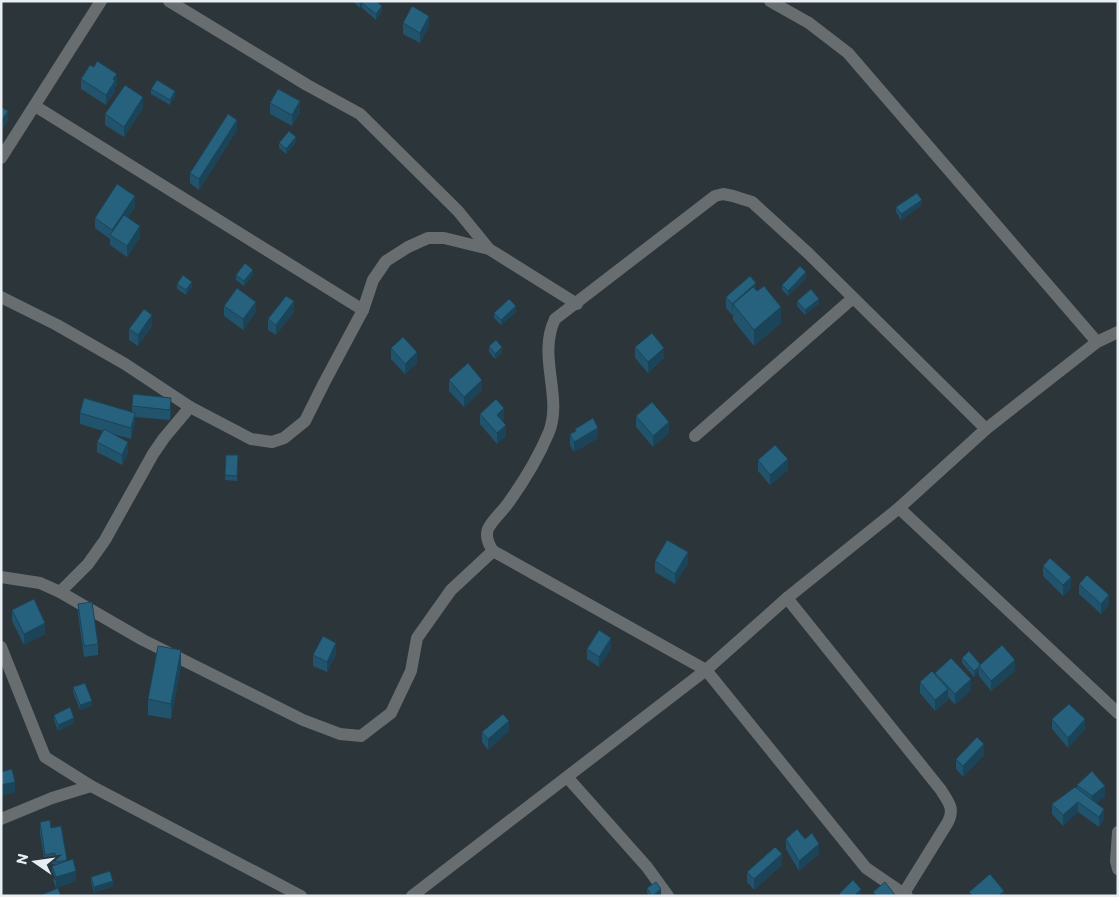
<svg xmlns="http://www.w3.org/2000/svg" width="1119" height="897" viewBox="0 0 1119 897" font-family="Commissioner,sans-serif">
<rect width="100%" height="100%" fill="#2b353a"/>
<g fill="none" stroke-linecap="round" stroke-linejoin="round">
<!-- minor -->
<g stroke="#686d70" stroke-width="12">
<polyline points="169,1 307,85 360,114 458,211 489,249"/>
<polyline points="770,1 809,23 848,53 1097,342"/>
<polyline points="35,106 363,310"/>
<polyline points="1,158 101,1"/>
<polyline points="1,297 57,325 125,364 190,407 232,429 251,439 272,442 284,438 305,421 324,383 363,310 373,280 386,261 408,247 428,238 444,238 489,249 577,304"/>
<polyline points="695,436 853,298"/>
<polyline points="899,508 1118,713"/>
<polyline points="1,577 40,583 60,592 143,640 303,720 340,734 361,736 391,713 411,671 417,638 451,590 493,551"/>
<polyline points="60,592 88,564 105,540 153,454 164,438 190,407"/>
<path d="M787,598L941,790C948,802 955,808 948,822L904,893"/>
<polyline points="1,647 45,757 91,786 301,896"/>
<polyline points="567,777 647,867 668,896"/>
<polyline points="1,819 52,798 91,786"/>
<polyline points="1118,832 1116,861 1118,869"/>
<path d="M907,896L866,868L706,670L493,551C489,545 485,537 488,529C492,520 503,511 509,502C524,481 539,456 549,432C563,397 537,356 555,319L715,196L723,194L733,196L752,202L809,254L986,429"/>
</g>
<!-- tertiary -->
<polyline stroke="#686d70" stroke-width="12" points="412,896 706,670 787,598 899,508 986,429 1097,342 1118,332"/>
</g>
<!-- wall -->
<g fill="#21536c">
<polygon points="352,1 376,1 382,11 376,20 362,8 362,6 360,8"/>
<polygon points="403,23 429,26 420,43 403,34"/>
<polygon points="81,79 117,85 115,88 115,91 106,105 81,89"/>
<polygon points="151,89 175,96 170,105 151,94"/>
<polygon points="270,103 300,112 292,126 270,114"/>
<polygon points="143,108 124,137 105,125 105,114"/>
<polygon points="237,130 199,190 190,183 190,173"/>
<polygon points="296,142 286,154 279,148 279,143"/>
<polygon points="922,205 901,220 896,212 896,207"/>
<polygon points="135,207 128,217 140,237 127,257 110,245 110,239 95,228 95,218"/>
<polygon points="236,275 253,275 244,286 236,280"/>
<polygon points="806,278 788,296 782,290 782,285"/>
<polygon points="177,284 192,287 186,295 177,289"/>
<polygon points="756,290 781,323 754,346 733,320 733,314 732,315 726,308 726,297"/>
<polygon points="797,301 819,304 805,315 797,306"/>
<polygon points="224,306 256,312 243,330 224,316"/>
<polygon points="294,312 276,335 268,330 268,319"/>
<polygon points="516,312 501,325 494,318 494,313"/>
<polygon points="152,326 138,346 129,340 129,329"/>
<polygon points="489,346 502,353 495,359 489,352"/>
<polygon points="635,347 664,358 648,373 635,358"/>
<polygon points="391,348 417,363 405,374 391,359"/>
<polygon points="449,380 482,390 464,407 449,391"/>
<polygon points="132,406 171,409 170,420 135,417 135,423 131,439 110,433 128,453 122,465 97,452 97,442 103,431 80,424 80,413 132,412"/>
<polygon points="480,414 504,419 502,421 506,436 497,444 480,424"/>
<polygon points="636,416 669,433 653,447 636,427"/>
<polygon points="575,429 598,438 574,452 570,445 570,434 575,432"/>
<polygon points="226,455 238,455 237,481 225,480"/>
<polygon points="758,460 788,470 770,485 758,471"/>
<polygon points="655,561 688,563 675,584 655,572"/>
<polygon points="1043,566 1071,588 1063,596 1043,576"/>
<polygon points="1079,584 1109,605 1101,614 1079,594"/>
<polygon points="78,604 98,644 98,655 84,657 78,614"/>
<polygon points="12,610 45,634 24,645 12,621"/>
<polygon points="587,649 611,649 599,667 587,659"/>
<polygon points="336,654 327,672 313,666 313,655"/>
<polygon points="962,658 980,664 1015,671 991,691 979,676 979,673 974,677 962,663"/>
<polygon points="181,666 171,719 148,715 148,699"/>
<polygon points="935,673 971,690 955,705 948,697 948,700 935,711 920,693 920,682 935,675"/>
<polygon points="73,687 92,706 80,710 73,692"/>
<polygon points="54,715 74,723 58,731 54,720"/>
<polygon points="1052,719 1085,729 1068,748 1052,729"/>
<polygon points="509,731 488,750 482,742 482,732"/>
<polygon points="984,755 963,777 956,769 956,759"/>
<polygon points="1077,785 1105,797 1096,803 1104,819 1099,827 1078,812 1063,826 1052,814 1052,804 1077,788"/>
<polygon points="40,822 51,828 61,826 67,861 76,881 56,888 52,877 52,866 55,865 55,864 45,865 40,833"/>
<polygon points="786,839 819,854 799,871 786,849"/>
<polygon points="782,865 754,890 747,882 747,872"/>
<polygon points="91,877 113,886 94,893 91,882"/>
<polygon points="647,888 661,895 659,896 649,896 647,893"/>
</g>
<!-- shaded-wall -->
<g fill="#1b4458">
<polygon points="361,1 366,1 362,3 362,6 360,8 360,2"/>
<polygon points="382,6 382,11 376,20 376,14"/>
<polygon points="429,16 429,26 420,43 420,33"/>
<polygon points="117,74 117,85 115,88 115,91 106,105 106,95"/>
<polygon points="175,91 175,96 170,105 170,100"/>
<polygon points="143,97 143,108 124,137 124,127"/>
<polygon points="300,101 300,112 292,126 292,115"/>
<polygon points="8,111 8,121 1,131 1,121"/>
<polygon points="237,120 237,130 199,190 199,179"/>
<polygon points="296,137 296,142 286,154 286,149"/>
<polygon points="135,196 135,207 114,237 112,236 112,230"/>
<polygon points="922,200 922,205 901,220 901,214"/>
<polygon points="140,226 140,237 127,257 127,246"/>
<polygon points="253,270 253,275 244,286 244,281"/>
<polygon points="806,272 806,278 788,296 788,291"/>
<polygon points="192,282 192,287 186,295 186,290"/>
<polygon points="756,283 756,294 733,304 732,315 732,304"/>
<polygon points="819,299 819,304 805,315 805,310"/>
<polygon points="294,301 294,312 276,335 276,325"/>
<polygon points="256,302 256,312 243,330 243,319"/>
<polygon points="516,306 516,312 501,325 501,320"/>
<polygon points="781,307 781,323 754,346 754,330"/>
<polygon points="152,315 152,326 138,346 138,335"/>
<polygon points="502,347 502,353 495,359 495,354"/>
<polygon points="664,348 664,358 648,373 648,362"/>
<polygon points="417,352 417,363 405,374 405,364"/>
<polygon points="482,380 482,390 464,407 464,397"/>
<polygon points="171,398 171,409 170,420 170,410"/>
<polygon points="504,408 504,419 497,425 497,415"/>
<polygon points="135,413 135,423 131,439 131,428"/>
<polygon points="669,422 669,433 653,447 653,436"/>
<polygon points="506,425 506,436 497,444 497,433"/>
<polygon points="598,428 598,438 574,452 574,442"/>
<polygon points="128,442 128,453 122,465 122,455"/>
<polygon points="788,459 788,470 770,485 770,475"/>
<polygon points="688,552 688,563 675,584 675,574"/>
<polygon points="1071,577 1071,588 1063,596 1063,585"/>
<polygon points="1109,595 1109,605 1101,614 1101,604"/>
<polygon points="45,623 45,634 24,645 24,634"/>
<polygon points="611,638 611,649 599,667 599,657"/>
<polygon points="336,643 336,654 327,672 327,662"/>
<polygon points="181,650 181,666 171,719 171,704"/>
<polygon points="1015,660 1015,671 991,691 991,681"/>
<polygon points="979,667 979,673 974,677 974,671"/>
<polygon points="971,679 971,690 955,705 955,694"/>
<polygon points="948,689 948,700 935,711 935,700"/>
<polygon points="92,701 92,706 80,710 80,705"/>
<polygon points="74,718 74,723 58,731 58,725"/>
<polygon points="1085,719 1085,729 1068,748 1068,738"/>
<polygon points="509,721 509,731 488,750 488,739"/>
<polygon points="984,744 984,755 963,777 963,766"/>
<polygon points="15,782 15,793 1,796 1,785"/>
<polygon points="1105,786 1105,797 1092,806 1092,796"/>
<polygon points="1078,802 1078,812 1063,826 1063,815"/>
<polygon points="1104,809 1104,819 1099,827 1099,817"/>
<polygon points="819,844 819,854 799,871 799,861"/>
<polygon points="782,854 782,865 754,890 754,879"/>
<polygon points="76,871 76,881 56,888 56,877"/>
<polygon points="113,881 113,886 94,893 94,887"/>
<polygon points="661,889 661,895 659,896 652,896"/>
<polygon points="861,889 861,894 860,896 854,896"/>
<polygon points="1004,891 1004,896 998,896"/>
</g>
<!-- building -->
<g fill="#26617e" stroke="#1b4458">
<polygon points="363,1 376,1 382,6 376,14 362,3"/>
<polygon points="412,6 429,16 420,33 403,23"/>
<polygon points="97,61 117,74 113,79 115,81 106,95 81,79 90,65 94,67"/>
<polygon points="157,80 175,91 170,100 151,89"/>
<polygon points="125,85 143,97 124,127 105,114"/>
<polygon points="278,89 300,101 292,115 270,103"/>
<polygon points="1,107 8,111 1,121"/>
<polygon points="228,114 237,120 199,179 190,173"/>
<polygon points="289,131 296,137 286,149 279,143"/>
<polygon points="117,184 135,196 112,230 95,218"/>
<polygon points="917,193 922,200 901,214 896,207"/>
<polygon points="124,215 140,226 127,246 110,235"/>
<polygon points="245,263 253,270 244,281 236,275"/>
<polygon points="800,266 806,272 788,291 782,285"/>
<polygon points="183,275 192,282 186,290 177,284"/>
<polygon points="750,276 756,283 732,304 726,297"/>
<polygon points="764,286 781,307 754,330 733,304 753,287 757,291"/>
<polygon points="237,288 256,302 243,319 224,306"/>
<polygon points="811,289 819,299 805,310 797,301"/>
<polygon points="286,296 294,301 276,325 268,319"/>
<polygon points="509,299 516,306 501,320 494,313"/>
<polygon points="144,309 152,315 138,335 129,329"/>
<polygon points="652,333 664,348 648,362 635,347"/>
<polygon points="403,337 417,352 405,364 391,348"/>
<polygon points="496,340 502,347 495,354 489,346"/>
<polygon points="468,363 482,380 464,397 449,380"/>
<polygon points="133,394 171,398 170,410 132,406"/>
<polygon points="84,398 135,413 131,428 80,413"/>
<polygon points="496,399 504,408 497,415 506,425 497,433 480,414"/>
<polygon points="652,402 669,422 653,436 636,416"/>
<polygon points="593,418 598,428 574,442 570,434 576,431 575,429"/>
<polygon points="104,429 128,442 122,455 97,442"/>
<polygon points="775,445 788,459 770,475 758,460"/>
<polygon points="226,455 238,455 237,476 225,475"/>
<polygon points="667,540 688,552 675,574 655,561"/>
<polygon points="1050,558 1071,577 1063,585 1043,566"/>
<polygon points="1087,575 1109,595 1101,604 1079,584"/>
<polygon points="34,599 45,623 24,634 12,610"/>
<polygon points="92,602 98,644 84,646 78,604"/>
<polygon points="599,630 611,638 599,657 587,649"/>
<polygon points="323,636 336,643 327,662 313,655"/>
<polygon points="1002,645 1015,660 991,681 979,666"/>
<polygon points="158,646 181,650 171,704 148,699"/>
<polygon points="969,651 980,664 979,666 979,667 974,671 962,658"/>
<polygon points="951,658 971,679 955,694 935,673"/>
<polygon points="932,671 948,689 935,700 920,682"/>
<polygon points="85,683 92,701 80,705 73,687"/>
<polygon points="1069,704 1085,719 1068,738 1052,719"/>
<polygon points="70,707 74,718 58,725 54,715"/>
<polygon points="503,714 509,721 488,739 482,732"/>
<polygon points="977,737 984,744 963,766 956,759"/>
<polygon points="12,769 15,782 1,785 1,772"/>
<polygon points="1092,771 1105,786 1092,796 1077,785"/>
<polygon points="1075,787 1104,809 1099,817 1078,802 1063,815 1052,804"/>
<polygon points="50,820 51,828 61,826 67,860 56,862 55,853 45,855 40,822"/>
<polygon points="797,829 805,839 812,833 819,844 799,861 786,839"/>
<polygon points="775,847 782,854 754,879 747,872"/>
<polygon points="73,859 76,871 56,877 52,866"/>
<polygon points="110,871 113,881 94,887 91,877"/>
<polygon points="990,874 1004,891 998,896 973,896 969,892"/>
<polygon points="853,880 861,889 854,896 841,896 839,894"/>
<polygon points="656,882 661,889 652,896 647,888"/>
<polygon points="885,882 895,895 894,896 876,896 873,892"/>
<polygon points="58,888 61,896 39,896"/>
</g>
<!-- border -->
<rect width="1119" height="897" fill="none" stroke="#e8eef2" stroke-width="5"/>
<!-- north arrow -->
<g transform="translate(35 862) rotate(283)" stroke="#2b353a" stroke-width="4" paint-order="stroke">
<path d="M0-4L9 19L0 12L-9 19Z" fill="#e8eef2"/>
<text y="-8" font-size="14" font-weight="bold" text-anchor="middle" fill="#e8eef2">N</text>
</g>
</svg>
